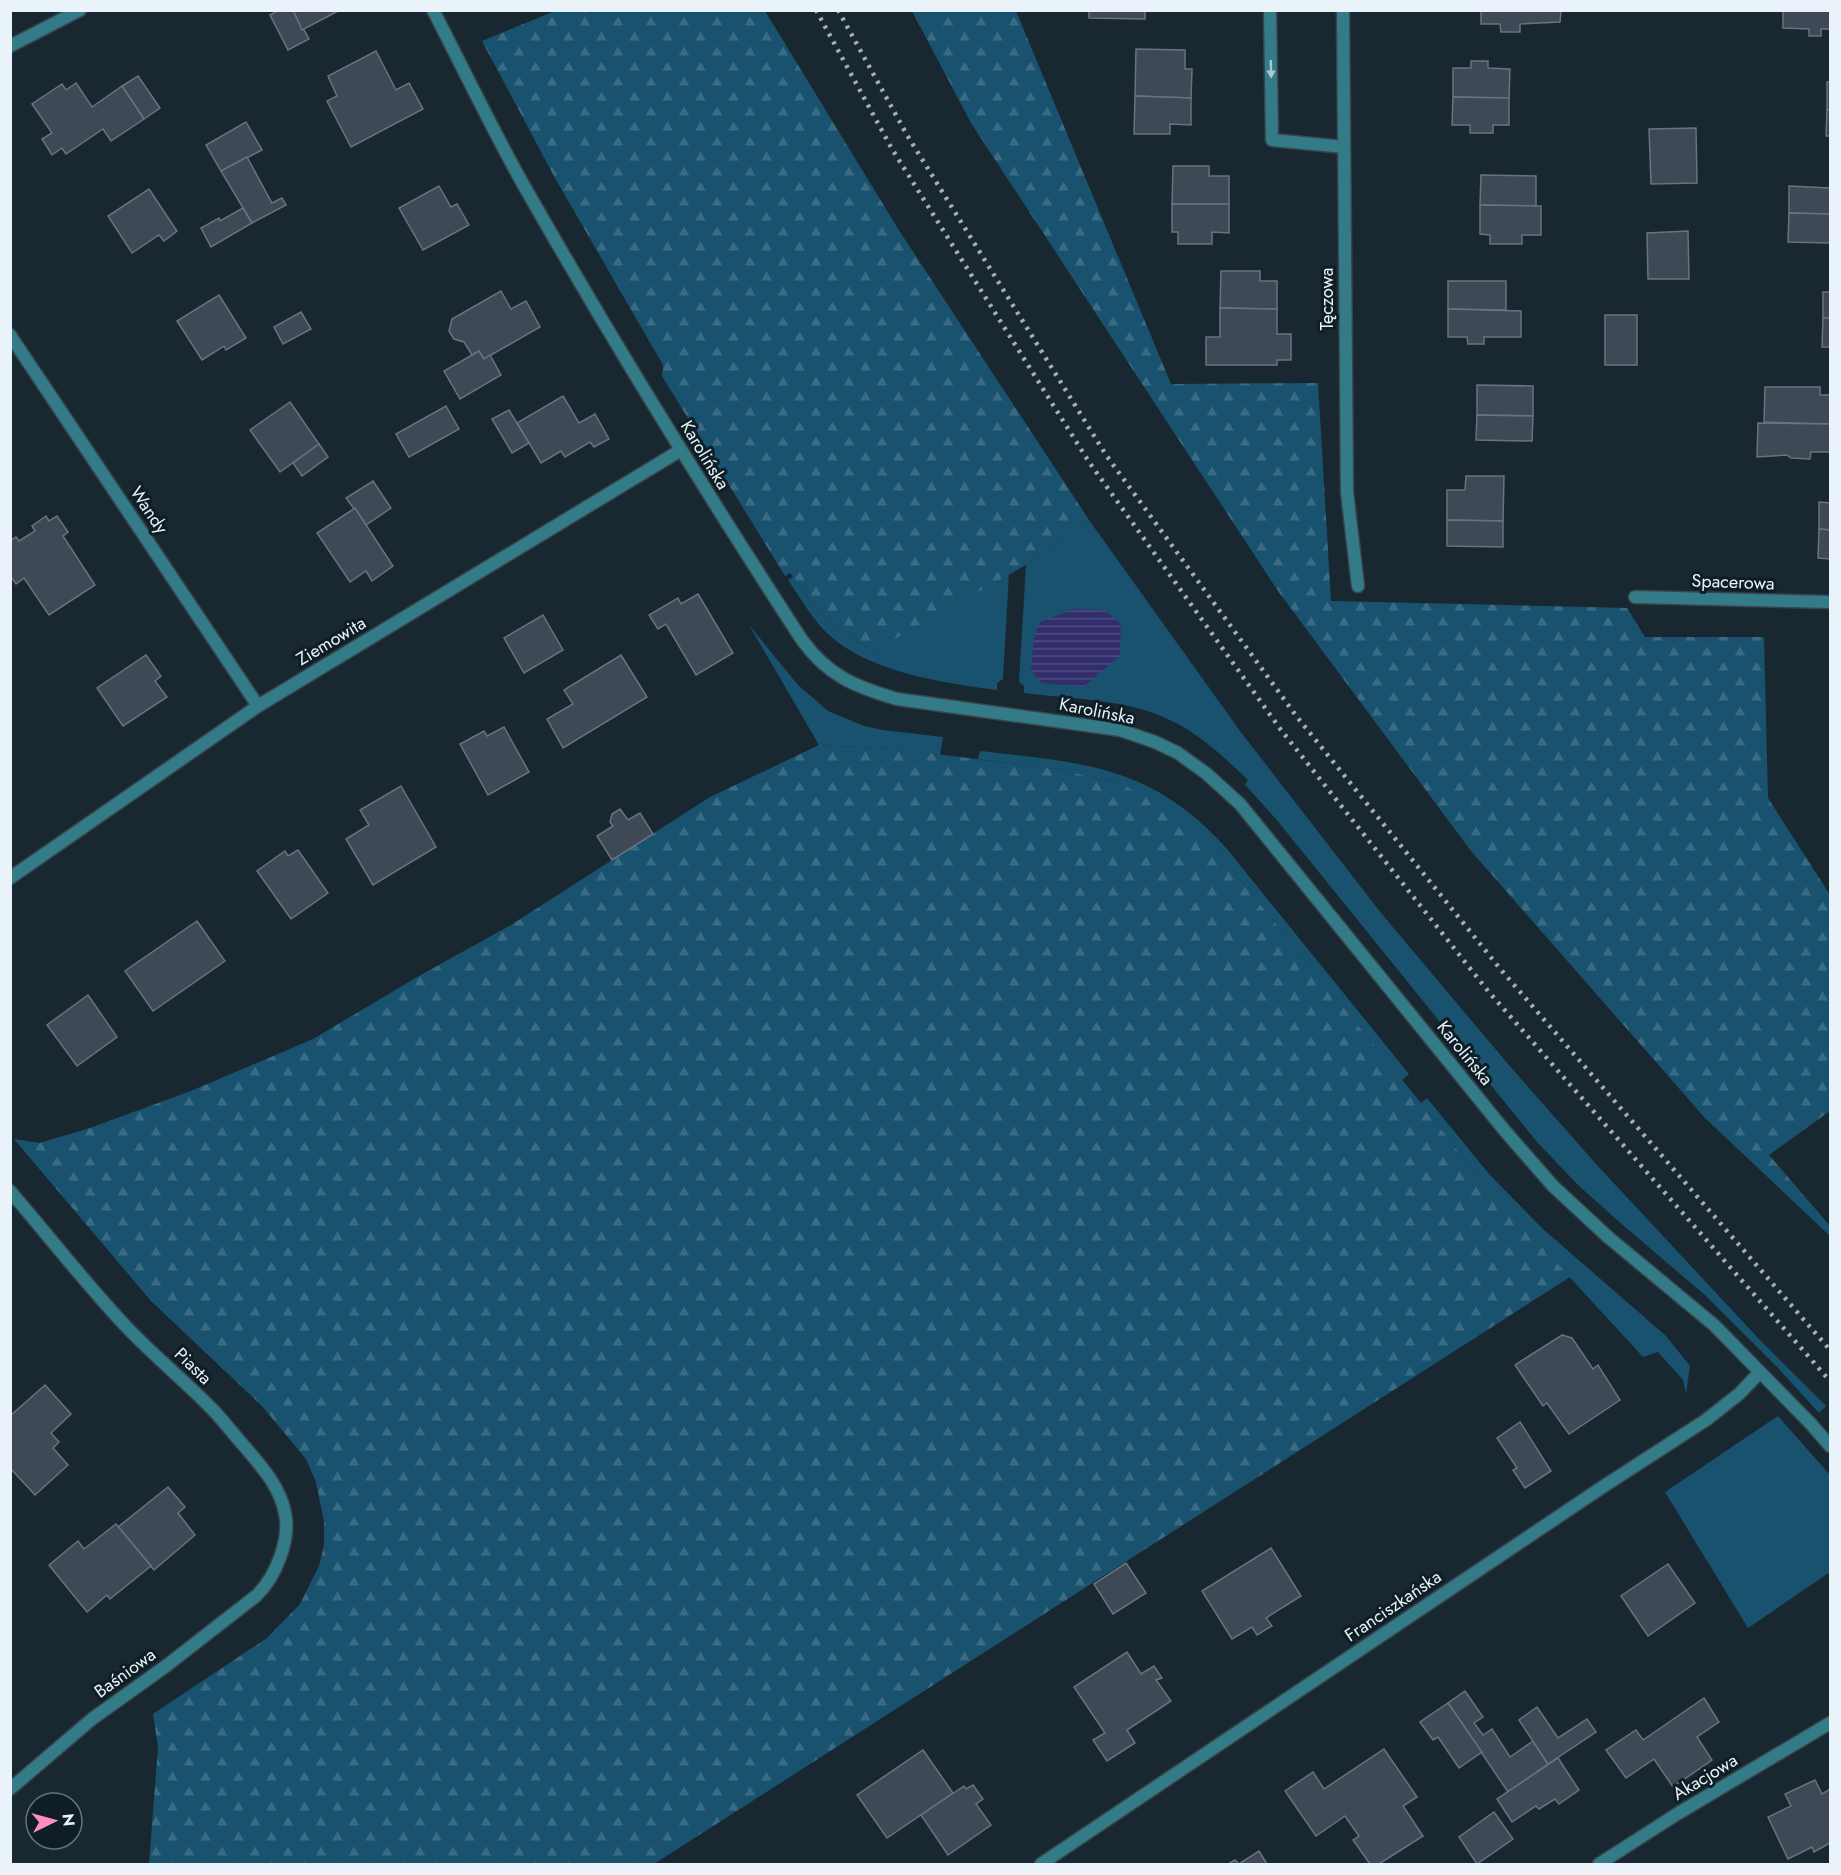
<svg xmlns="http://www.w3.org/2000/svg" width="1841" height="1875" viewBox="0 0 1841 1875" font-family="Jost,sans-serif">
<defs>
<pattern id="forest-firs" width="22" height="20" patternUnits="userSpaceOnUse" patternTransform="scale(1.5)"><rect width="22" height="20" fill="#19526e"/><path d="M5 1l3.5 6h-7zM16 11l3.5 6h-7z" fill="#3a6b83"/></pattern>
<pattern id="water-rules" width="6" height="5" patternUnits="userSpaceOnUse" patternTransform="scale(1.5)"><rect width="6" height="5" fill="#322e6b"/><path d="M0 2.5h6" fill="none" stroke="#504d81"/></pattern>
</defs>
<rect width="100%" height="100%" fill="#192830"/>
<!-- green -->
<g fill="#19526e">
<path d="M1089,520L1240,731L1381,913L1508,1064L1596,1164L1758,1338L1826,1406L1819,1413L1779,1369L1706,1296L1617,1220L1578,1185L1537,1142L1276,819L1245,785L1248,780C1225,758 1201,735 1172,721C1130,699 1071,699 1024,693V686L1019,682L1026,565Z"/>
<path d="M1009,573L1003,679L997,683V690C944,683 866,672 826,632C811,617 800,597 788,580L793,577L824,618L873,651Z"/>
<polygon points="749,625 798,685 828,711 864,726 883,730 943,737 940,755 894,749 819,745"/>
<path d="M980,751C1084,763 1152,765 1227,849L1409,1074L1402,1080L1216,850L1117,782L1051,768L978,759Z"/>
<polygon points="1427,1098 1489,1174 1543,1229 1666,1336 1690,1366 1686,1394 1683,1380 1658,1352 1643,1357 1484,1184 1421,1103"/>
<polygon points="1778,1416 1830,1475 1830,1572 1748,1628 1665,1492"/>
</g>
<!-- forest -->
<g fill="url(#forest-firs)">
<polygon points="596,10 765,11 900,232 1089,520 1026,565 873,651 824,618 790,573 785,576 662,376 663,365 555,178 482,41 555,11 589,11 591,13"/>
<polygon points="912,11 1016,11 1171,384 1318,383 1331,601 1627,608 1645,637 1764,637 1768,798 1830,895 1830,1111 1769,1155 1830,1226 1830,1236 1705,1118 1471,851 1278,591 971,123"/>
<polygon points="819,745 894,749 1051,768 1117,782 1167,808 1216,850 1421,1103 1484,1184 1570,1277 654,1864 149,1864 158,1747 153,1714 267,1638 300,1604 319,1566 324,1545 324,1522 316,1482 306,1459 262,1406 151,1301 14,1139 39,1143 87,1129 191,1091 313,1039 419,976 511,925 710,797"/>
</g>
<!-- water -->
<polygon fill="url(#water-rules)" points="1074,609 1104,610 1121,624 1120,656 1083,687 1042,683 1031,671 1034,636 1040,622"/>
<!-- building -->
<g fill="#3f4855" stroke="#687281" stroke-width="1.5">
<polygon points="279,10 293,10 309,39 288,50 270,15"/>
<polygon points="293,10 340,10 302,30"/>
<polygon points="1089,10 1145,10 1145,19 1089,18"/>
<polygon points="1481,10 1561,10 1560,22 1520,24 1520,32 1501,32 1500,24 1481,24"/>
<polygon points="1783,10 1830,10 1830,29 1821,29 1821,36 1809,36 1809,29 1783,28"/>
<polygon points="1136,49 1185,50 1185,69 1192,69 1191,98 1135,96"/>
<polygon points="376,51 396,90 409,83 423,109 351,147 327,101 337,96 328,76"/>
<polygon points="1471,61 1488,61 1488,68 1510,69 1509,98 1453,97 1453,68 1471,68"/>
<polygon points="138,76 160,108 144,119 122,86"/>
<rect x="1827" y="82" width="3" height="28"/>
<polygon points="76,83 92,107 122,86 144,119 111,141 103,129 66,154 62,148 52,155 42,139 52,133 32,104 62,84 66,90"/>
<polygon points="1135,96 1191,98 1191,125 1170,124 1170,134 1134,134"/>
<polygon points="1453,97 1509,98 1509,125 1493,125 1493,133 1470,133 1470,125 1452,125"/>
<polygon points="1827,110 1830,110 1830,136 1826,136"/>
<polygon points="246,122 262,150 221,171 206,145"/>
<polygon points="1696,128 1697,183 1651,184 1649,129"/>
<polygon points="247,157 272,203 282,198 286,205 252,223 221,171"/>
<polygon points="1173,166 1209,166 1209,176 1229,176 1229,204 1172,204"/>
<polygon points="1481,175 1536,176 1536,206 1480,205"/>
<polygon points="439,186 451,207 457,204 469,225 423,250 399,208"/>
<polygon points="1789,186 1830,188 1830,214 1789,213"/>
<polygon points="149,189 177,231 164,241 159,235 132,253 108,216"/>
<polygon points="1172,204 1229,204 1229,233 1212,232 1212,244 1178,244 1178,232 1172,232"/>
<polygon points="1480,205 1541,206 1541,235 1522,235 1522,244 1490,244 1490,235 1480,234"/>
<polygon points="243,208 252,223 211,247 201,228 219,218 220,221"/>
<polygon points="1789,213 1830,214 1830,243 1788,242"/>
<polygon points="1688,231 1689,279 1648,279 1647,233"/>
<polygon points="1221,271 1260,271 1260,281 1277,281 1277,309 1220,308"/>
<polygon points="1448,281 1506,281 1506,310 1448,309"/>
<polygon points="501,291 511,309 526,301 540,327 484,359 479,351 472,355 464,342 454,339 449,331 452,319"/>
<rect x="1823" y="292" width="7" height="26"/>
<polygon points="219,295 246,338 226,350 224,346 202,360 177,321"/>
<polygon points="1220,308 1277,309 1277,334 1291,334 1291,360 1277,360 1277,365 1206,365 1206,337 1220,337"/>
<polygon points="1448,309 1521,311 1521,337 1484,337 1484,344 1468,344 1467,337 1448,337"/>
<polygon points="301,312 311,329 283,344 274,327"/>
<rect x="1605" y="315" width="32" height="50"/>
<polygon points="1823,318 1830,318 1830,347 1822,347"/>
<polygon points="479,351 484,359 490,355 501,375 460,399 444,371"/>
<polygon points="1477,385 1533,386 1533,416 1477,415"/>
<polygon points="1765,387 1820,387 1820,395 1830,395 1830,424 1764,422"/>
<polygon points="563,396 579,423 595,414 609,439 594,447 590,442 565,457 561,451 541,463 517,423"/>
<polygon points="290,402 319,444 280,472 250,430"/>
<polygon points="446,406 459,429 409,457 396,434"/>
<polygon points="509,410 529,443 512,453 492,419"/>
<polygon points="1477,415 1533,416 1532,441 1476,440"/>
<polygon points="1758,423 1830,424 1830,452 1811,452 1810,459 1791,458 1787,455 1757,457"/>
<polygon points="319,444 328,457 302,476 293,463"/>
<polygon points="1466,476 1504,476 1503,521 1447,520 1447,490 1465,490"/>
<polygon points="373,481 391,508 366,525 346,498"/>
<polygon points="1819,502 1830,503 1830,530 1819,529"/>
<polygon points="355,508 393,566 372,581 366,571 350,582 317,533"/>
<polygon points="46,516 49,521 57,516 68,532 63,536 95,585 49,615 24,578 16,584 10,575 10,541 16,537 19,541 35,531 32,526"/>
<polygon points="1447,520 1503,521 1503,547 1447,546"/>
<polygon points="1819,529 1830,530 1830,559 1818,558"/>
<polygon points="698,594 733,653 696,675 667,626 666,624 658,629 649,615 678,598 681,604"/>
<polygon points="543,615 563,650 524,673 504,638"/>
<polygon points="146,655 161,676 155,681 167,697 123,726 97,688"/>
<polygon points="621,655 647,697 563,748 547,719 573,704 564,690"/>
<polygon points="504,727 529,772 488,795 460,744 484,731 487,736"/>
<polygon points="401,786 436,847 373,885 346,839 369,825 360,810"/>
<polygon points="620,809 628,820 640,813 653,834 612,860 597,836 613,826 610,822 612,814"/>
<polygon points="298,850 328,893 291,919 257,871 285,851 288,856"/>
<polygon points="197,921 225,961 153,1011 125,971"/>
<polygon points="88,995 117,1037 77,1066 47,1025"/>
<polygon points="1562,1335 1572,1338 1593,1369 1598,1365 1620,1400 1569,1434 1547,1403 1543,1406 1515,1365"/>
<polygon points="45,1385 71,1414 51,1433 59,1442 53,1448 68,1465 35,1495 10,1468 10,1416"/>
<polygon points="1520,1422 1551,1471 1525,1488 1513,1470 1517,1468 1497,1438"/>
<polygon points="168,1487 185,1507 178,1513 195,1535 154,1570 118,1527"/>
<polygon points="116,1524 151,1566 110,1599 107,1595 87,1612 49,1565 78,1541 84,1549"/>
<polygon points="1271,1548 1301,1596 1266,1618 1272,1626 1257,1635 1252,1627 1232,1639 1202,1591"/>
<polygon points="1126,1563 1146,1593 1113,1614 1094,1584"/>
<polygon points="1668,1564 1695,1603 1648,1636 1621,1596"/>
<polygon points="1127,1652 1141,1674 1154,1666 1162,1678 1156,1680 1171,1701 1127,1730 1135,1743 1107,1761 1093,1740 1105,1733 1074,1687"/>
<polygon points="1465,1691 1483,1717 1474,1723 1483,1735 1492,1729 1510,1757 1533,1741 1548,1764 1508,1792 1448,1703"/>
<polygon points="1704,1698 1719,1722 1697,1737 1712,1760 1673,1787 1654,1759 1626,1778 1606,1750 1636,1730 1643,1740"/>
<polygon points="1448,1703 1482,1752 1459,1768 1438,1737 1433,1740 1420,1722"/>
<polygon points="1537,1707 1558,1738 1587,1719 1596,1732 1548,1764 1519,1720"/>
<polygon points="1384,1749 1417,1797 1403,1806 1423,1836 1379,1864 1370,1864 1353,1840 1359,1836 1345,1816 1316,1836 1285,1791 1313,1772 1324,1789"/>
<polygon points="923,1750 953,1793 887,1838 857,1795"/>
<polygon points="1558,1758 1579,1790 1559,1804 1555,1799 1539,1809 1536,1806 1512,1822 1497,1799"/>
<polygon points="1815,1780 1822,1794 1830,1789 1830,1843 1814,1852 1812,1847 1788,1859 1768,1817 1791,1806 1785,1794"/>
<polygon points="973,1785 983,1799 976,1804 991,1825 948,1855 921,1815 964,1786 966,1789"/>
<polygon points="1494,1812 1513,1839 1477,1864 1459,1837"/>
<polygon points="1259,1851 1267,1864 1228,1864 1235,1860 1239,1864"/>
</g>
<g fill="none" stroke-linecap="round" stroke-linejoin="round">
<!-- minor casing -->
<g stroke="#36444c" stroke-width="15">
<g id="minor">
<path d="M433,10C463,68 491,127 523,184C611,339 705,491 802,640C828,676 856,687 897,699L1120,730L1155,742L1178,753L1207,774L1240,804L1505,1131L1553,1186L1608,1237L1714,1325L1811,1424L1830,1446"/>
<polyline points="1270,10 1272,140 1344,147"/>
<polyline points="1343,10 1347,492 1358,586"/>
<polyline points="10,46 80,10"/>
<polyline points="10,335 258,706"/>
<polyline points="1635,597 1830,602"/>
<polyline points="10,878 258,706 681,450"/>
<path d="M10,1191C47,1234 82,1279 120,1320C149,1352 183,1379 212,1409C224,1421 234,1435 245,1447C262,1467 280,1487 285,1513C291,1540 275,1578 256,1596L166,1666L92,1719L10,1789"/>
<polyline points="1041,1864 1604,1486 1706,1420 1739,1394 1760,1372"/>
<polyline points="1599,1864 1677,1814 1830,1723"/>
</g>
</g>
<!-- minor -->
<use href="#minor" stroke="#337b87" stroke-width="12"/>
<!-- rail -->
<g stroke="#a4afb6" stroke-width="4.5" stroke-dasharray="3 6" stroke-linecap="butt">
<polyline points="816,10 892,149 1089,462 1281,730 1488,991 1830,1381"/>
<polyline points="838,10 907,135 1106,455 1297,717 1502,971 1830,1350"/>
</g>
</g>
<!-- one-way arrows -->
<defs><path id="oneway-solid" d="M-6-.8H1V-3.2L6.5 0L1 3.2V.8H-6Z" transform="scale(1.5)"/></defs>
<use fill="#a9c9d1" href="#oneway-solid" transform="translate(1271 69) rotate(89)"/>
<g text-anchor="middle" stroke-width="6" stroke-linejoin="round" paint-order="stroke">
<!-- street labels -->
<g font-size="18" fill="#e9f3f9" stroke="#0f1e26">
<text transform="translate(1327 299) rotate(-90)" y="6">Tęczowa</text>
<text transform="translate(705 455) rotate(59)" y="6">Karolińska</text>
<text transform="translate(149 510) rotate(56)" y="6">Wandy</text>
<text transform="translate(1733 582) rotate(2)" y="6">Spacerowa</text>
<text transform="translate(331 641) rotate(-31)" y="6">Ziemowita</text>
<text transform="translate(1097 711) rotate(11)" y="6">Karolińska</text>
<text transform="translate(1465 1053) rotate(51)" y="6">Karolińska</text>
<text transform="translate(193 1366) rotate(44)" y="6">Piasta</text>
<text transform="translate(1393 1606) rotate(-34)" y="6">Franciszkańska</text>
<text transform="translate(125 1673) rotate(-36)" y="6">Baśniowa</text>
<text transform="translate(1705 1777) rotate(-31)" y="6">Akacjowa</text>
</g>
</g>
<!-- border -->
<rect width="1841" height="1875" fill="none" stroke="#e9f3f9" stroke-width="24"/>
<!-- north arrow -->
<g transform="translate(54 1821) rotate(85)"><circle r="28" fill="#0f1e26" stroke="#66737a" stroke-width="1.5"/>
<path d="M0-4.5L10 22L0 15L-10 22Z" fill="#fe8ebd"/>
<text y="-9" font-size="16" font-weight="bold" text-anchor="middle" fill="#e9f3f9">N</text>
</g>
</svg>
